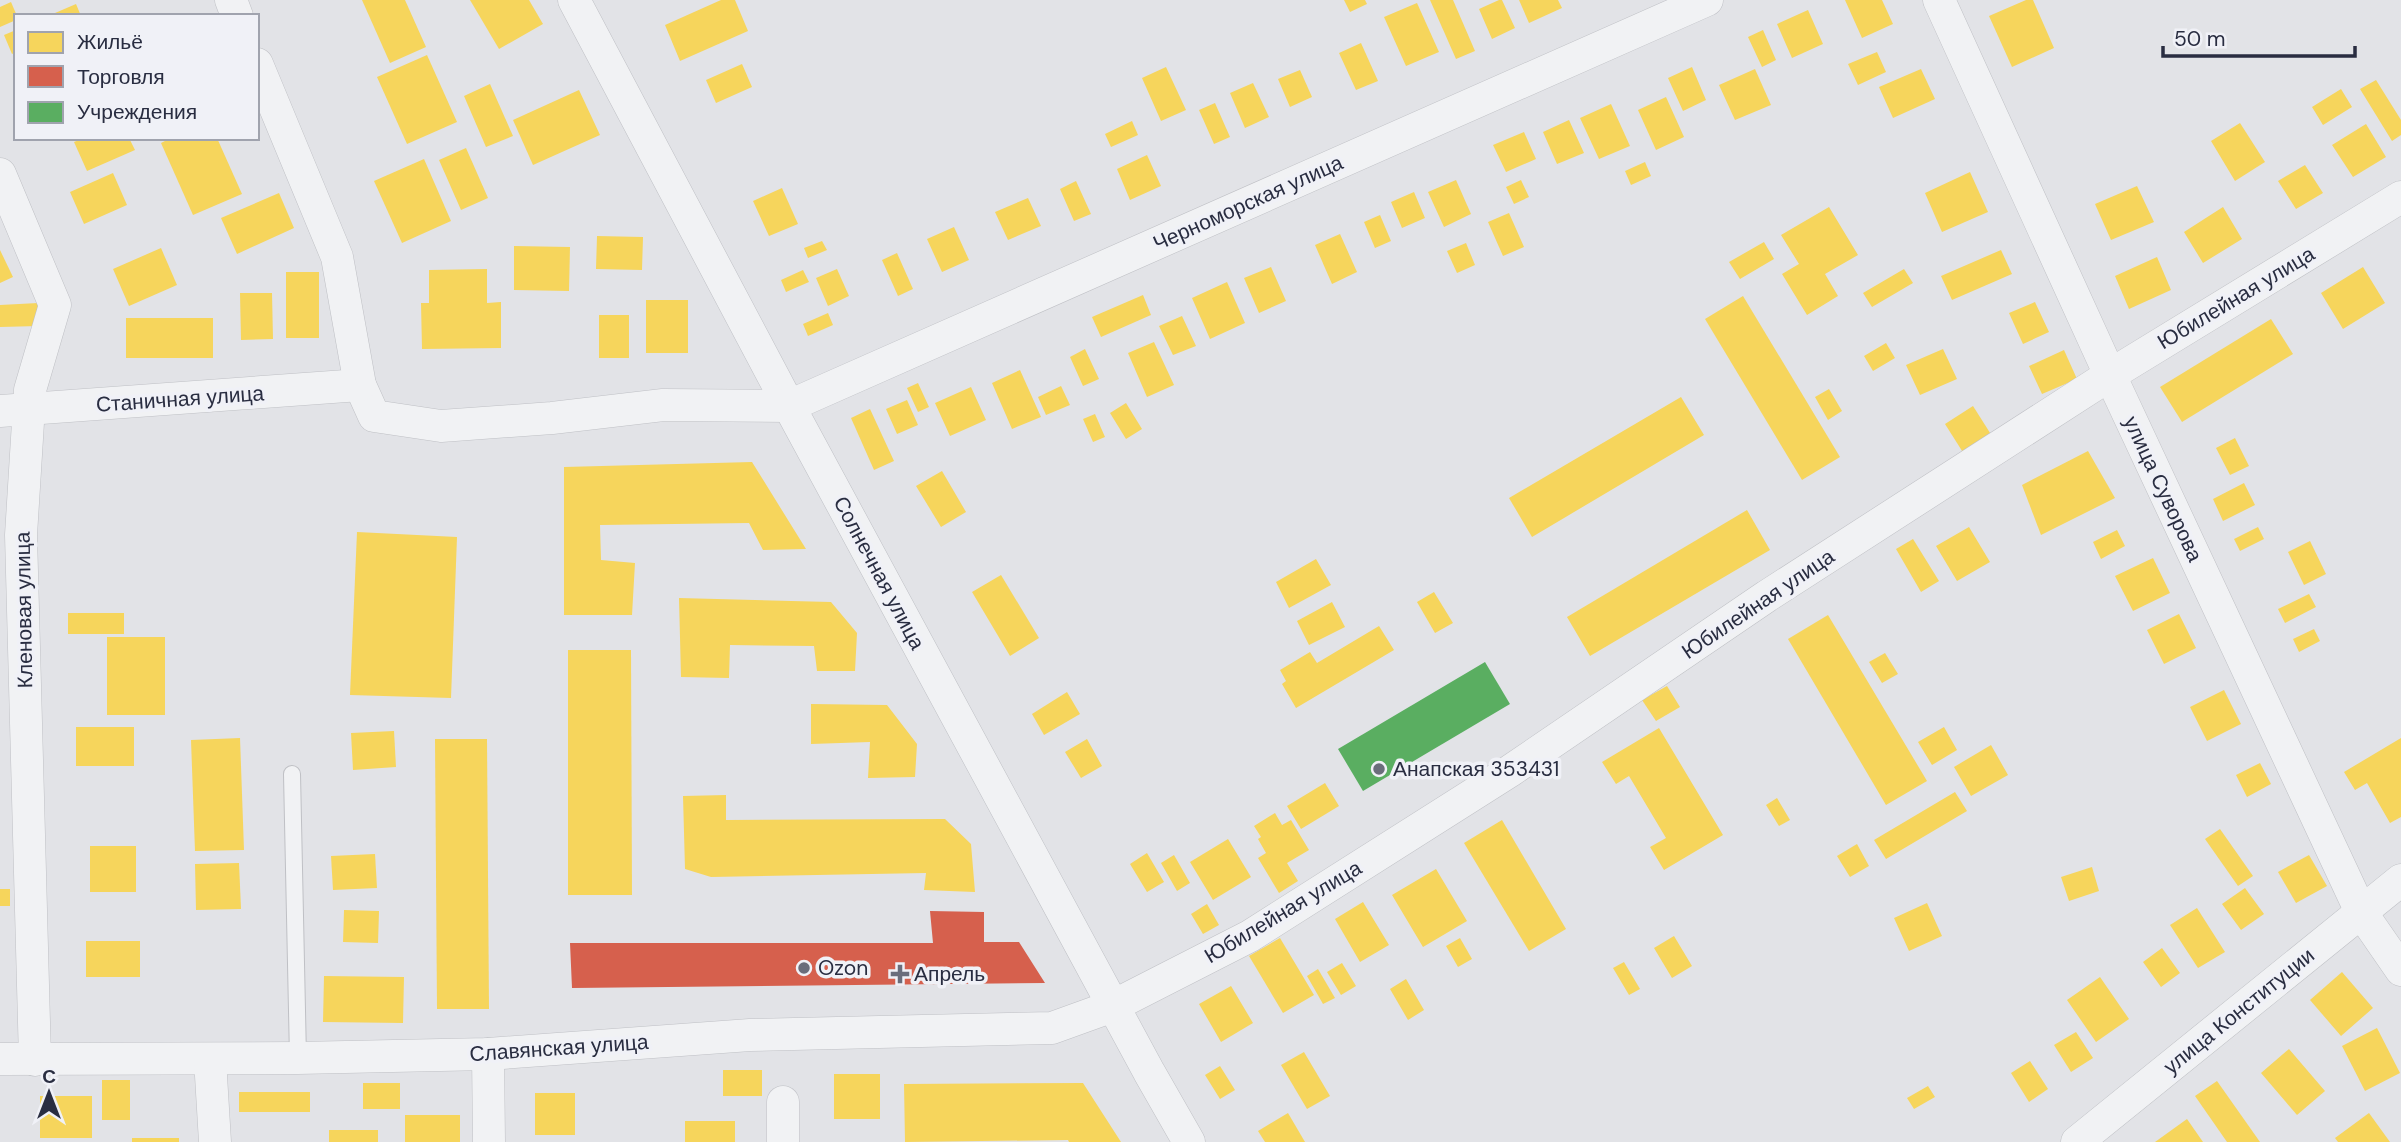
<svg xmlns="http://www.w3.org/2000/svg" width="2401" height="1142" viewBox="0 0 2401 1142" font-family="'DM Sans',sans-serif">
<rect width="100%" height="100%" fill="#e2e3e7"/>
<!-- homes -->
<g fill="#f6d55c">
<polygon points="362,0 405,0 426,47 390,63"/>
<polygon points="470,0 529,0 543,24 499,49"/>
<polygon points="721,0 735,0 748,31 680,61 665,25"/>
<polygon points="1344,0 1365,0 1367,4 1350,12"/>
<polygon points="1430,0 1453,0 1475,51 1456,59"/>
<polygon points="1499,0 1502,0 1515,28 1492,39 1479,9"/>
<polygon points="1519,0 1558,0 1562,8 1529,23"/>
<polygon points="1845,0 1882,0 1893,24 1862,38"/>
<polygon points="2026,0 2033,0 2054,48 2012,67 1989,16"/>
<polygon points="11,2 17,16 16,20 0,27 0,7"/>
<polygon points="1417,3 1439,52 1406,66 1384,17"/>
<polygon points="76,4 81,16 48,16"/>
<polygon points="1808,10 1823,44 1792,58 1777,24"/>
<polygon points="16,30 16,52 12,54 4,35"/>
<polygon points="1763,30 1776,60 1762,67 1748,37"/>
<polygon points="1361,43 1378,81 1356,90 1339,53"/>
<polygon points="1877,52 1886,72 1858,85 1848,64"/>
<polygon points="427,55 457,122 407,144 377,77"/>
<polygon points="742,64 752,87 716,103 706,80"/>
<polygon points="1166,67 1186,110 1161,121 1142,78"/>
<polygon points="1692,67 1706,100 1683,111 1668,78"/>
<polygon points="1755,69 1771,105 1735,120 1719,85"/>
<polygon points="1921,69 1935,99 1893,118 1879,87"/>
<polygon points="1300,70 1312,97 1290,107 1278,79"/>
<polygon points="2376,80 2401,120 2401,135 2392,141 2360,89"/>
<polygon points="1253,83 1269,117 1245,128 1230,93"/>
<polygon points="490,84 513,136 486,147 464,96"/>
<polygon points="2341,89 2352,107 2323,125 2312,107"/>
<polygon points="579,90 600,135 533,165 513,120"/>
<polygon points="1666,97 1684,137 1656,150 1638,110"/>
<polygon points="1215,103 1230,137 1214,144 1199,110"/>
<polygon points="1611,104 1630,146 1599,159 1580,118"/>
<polygon points="1569,120 1584,153 1557,164 1543,132"/>
<polygon points="1132,121 1138,135 1111,147 1105,134"/>
<polygon points="2240,123 2265,162 2235,181 2211,141"/>
<polygon points="2366,124 2386,157 2353,177 2332,145"/>
<polygon points="1524,132 1536,159 1506,172 1493,145"/>
<polygon points="84,138 129,138 135,150 87,171 74,142"/>
<polygon points="171,138 217,138 242,194 193,215 161,143"/>
<polygon points="466,148 488,198 461,210 439,160"/>
<polygon points="1147,155 1161,186 1130,200 1117,169"/>
<polygon points="424,159 451,221 402,243 374,181"/>
<polygon points="1645,162 1651,176 1631,185 1625,171"/>
<polygon points="2305,165 2323,193 2296,209 2278,181"/>
<polygon points="1970,172 1988,212 1942,232 1925,193"/>
<polygon points="113,173 127,205 84,224 70,192"/>
<polygon points="1456,180 1471,214 1444,227 1428,192"/>
<polygon points="1521,180 1529,197 1514,204 1506,187"/>
<polygon points="1076,181 1091,214 1074,221 1060,189"/>
<polygon points="2137,186 2154,222 2111,240 2095,204"/>
<polygon points="782,188 798,224 769,236 753,201"/>
<polygon points="1414,192 1425,218 1402,228 1391,202"/>
<polygon points="279,193 294,228 237,254 221,218"/>
<polygon points="1028,198 1041,226 1008,240 995,212"/>
<polygon points="1829,207 1858,255 1825,274 1838,296 1807,315 1782,274 1799,264 1781,235"/>
<polygon points="2223,207 2242,239 2203,263 2184,232"/>
<polygon points="1509,213 1524,247 1503,256 1488,222"/>
<polygon points="1380,215 1391,241 1375,248 1364,222"/>
<polygon points="954,227 969,260 942,272 927,239"/>
<polygon points="1340,234 1357,272 1332,284 1315,245"/>
<polygon points="597,236 643,237 642,270 596,269"/>
<polygon points="822,241 827,250 808,258 804,248"/>
<polygon points="1764,242 1774,259 1740,279 1729,262"/>
<polygon points="1466,243 1475,265 1457,273 1447,251"/>
<polygon points="514,246 570,247 569,291 514,290"/>
<polygon points="161,248 177,285 129,306 113,269"/>
<polygon points="0,250 13,277 0,283"/>
<polygon points="2001,250 2012,274 1952,300 1941,276"/>
<polygon points="897,253 913,289 898,296 882,260"/>
<polygon points="2157,257 2171,290 2129,309 2115,276"/>
<polygon points="1271,267 1286,301 1259,313 1244,278"/>
<polygon points="2363,267 2385,303 2343,329 2321,293"/>
<polygon points="487,269 487,303 501,302 501,348 422,349 421,303 429,303 429,270"/>
<polygon points="837,269 849,296 828,306 816,278"/>
<polygon points="1904,269 1913,283 1872,307 1863,293"/>
<polygon points="803,270 809,282 786,292 781,280"/>
<rect x="286" y="272" width="33" height="66"/>
<polygon points="1227,282 1245,323 1210,339 1192,298"/>
<polygon points="240,293 272,293 273,339 241,340"/>
<polygon points="1143,295 1151,315 1101,337 1092,317"/>
<polygon points="1743,296 1840,457 1802,480 1705,319"/>
<rect x="646" y="300" width="42" height="53"/>
<polygon points="2035,302 2049,332 2023,344 2009,313"/>
<polygon points="38,303 39,326 0,327 0,305"/>
<polygon points="828,313 833,325 808,336 803,324"/>
<rect x="599" y="315" width="30" height="43"/>
<polygon points="1182,316 1196,346 1173,355 1159,326"/>
<rect x="126" y="318" width="87" height="40"/>
<polygon points="2271,319 2293,354 2182,422 2160,387"/>
<polygon points="1154,342 1174,385 1147,397 1128,353"/>
<polygon points="1886,343 1895,358 1873,371 1864,356"/>
<polygon points="1085,349 1099,379 1083,386 1070,357"/>
<polygon points="1943,349 1957,379 1920,395 1906,365"/>
<polygon points="2064,350 2077,379 2042,394 2029,366"/>
<polygon points="1020,370 1041,417 1012,429 992,383"/>
<polygon points="918,383 929,407 918,412 907,388"/>
<polygon points="1061,386 1070,405 1046,415 1038,397"/>
<polygon points="971,387 986,420 950,436 935,403"/>
<polygon points="1829,389 1842,411 1828,420 1815,397"/>
<polygon points="1681,397 1704,435 1532,537 1509,498"/>
<polygon points="907,400 918,425 897,434 886,409"/>
<polygon points="1126,403 1142,429 1126,439 1110,413"/>
<polygon points="1973,406 1992,436 1964,454 1945,424"/>
<polygon points="870,409 894,461 874,470 851,418"/>
<polygon points="1095,414 1105,437 1093,442 1083,419"/>
<polygon points="2235,438 2249,466 2230,475 2216,448"/>
<polygon points="2088,451 2115,498 2041,535 2022,485"/>
<polygon points="752,462 806,549 763,550 749,523 600,525 601,560 635,563 632,615 564,615 564,467"/>
<polygon points="942,471 966,512 941,527 916,486"/>
<polygon points="2244,483 2255,505 2223,521 2213,499"/>
<polygon points="1747,510 1770,550 1590,656 1567,617"/>
<polygon points="1969,527 1990,562 1957,581 1936,546"/>
<polygon points="2258,527 2264,539 2240,551 2234,539"/>
<polygon points="2117,530 2125,546 2101,559 2093,542"/>
<polygon points="357,532 457,537 451,698 350,695"/>
<polygon points="1913,539 1939,581 1921,592 1896,549"/>
<polygon points="2310,541 2326,574 2304,585 2288,552"/>
<polygon points="2153,558 2170,593 2133,611 2115,576"/>
<polygon points="1316,559 1331,585 1289,608 1276,582"/>
<polygon points="1001,575 1039,638 1010,656 972,592"/>
<polygon points="1434,592 1453,623 1435,633 1417,602"/>
<polygon points="2309,594 2316,607 2285,623 2278,609"/>
<polygon points="679,598 831,602 857,633 855,671 817,671 814,646 730,645 729,678 681,677"/>
<polygon points="1332,602 1345,627 1309,645 1297,621"/>
<rect x="68" y="613" width="56" height="21"/>
<polygon points="2179,614 2196,648 2164,664 2147,630"/>
<polygon points="1828,615 1927,781 1886,805 1788,639"/>
<polygon points="1379,626 1394,650 1296,708 1282,684 1286,681 1280,670 1310,652 1317,663"/>
<polygon points="2314,629 2320,641 2299,652 2293,639"/>
<rect x="107" y="637" width="58" height="78"/>
<polygon points="568,650 631,650 632,895 568,895"/>
<polygon points="1885,653 1898,674 1882,683 1869,662"/>
<polygon points="1667,686 1680,707 1656,721 1642,700"/>
<polygon points="2224,690 2241,724 2207,741 2190,707"/>
<polygon points="1067,692 1080,714 1044,735 1032,714"/>
<polygon points="811,704 887,705 917,744 915,777 868,778 870,742 811,744"/>
<rect x="76" y="727" width="58" height="39"/>
<polygon points="1944,727 1957,750 1932,765 1918,742"/>
<polygon points="1659,728 1723,835 1664,870 1650,847 1666,838 1629,776 1616,784 1602,762"/>
<polygon points="394,731 396,767 353,770 351,733"/>
<polygon points="240,738 244,850 195,851 191,740"/>
<polygon points="2401,738 2401,817 2390,823 2367,783 2355,790 2344,772"/>
<polygon points="435,739 487,739 489,1009 437,1009"/>
<polygon points="1087,739 1102,766 1081,778 1065,752"/>
<polygon points="1991,745 2008,775 1971,796 1954,767"/>
<polygon points="2260,763 2271,784 2247,797 2236,775"/>
<polygon points="1325,783 1339,806 1301,829 1287,806"/>
<polygon points="1955,792 1967,811 1886,859 1874,840"/>
<polygon points="726,795 726,820 945,819 971,844 975,892 924,890 926,873 711,877 685,869 683,796"/>
<polygon points="1777,798 1790,820 1779,826 1766,805"/>
<polygon points="1275,813 1282,825 1291,820 1309,850 1287,863 1298,881 1279,893 1258,858 1266,853 1258,839 1261,837 1254,826"/>
<polygon points="1502,820 1566,929 1529,951 1464,843"/>
<polygon points="2220,829 2253,876 2238,886 2205,839"/>
<polygon points="1228,839 1251,877 1213,900 1190,862"/>
<polygon points="1857,844 1869,866 1850,877 1837,856"/>
<rect x="90" y="846" width="46" height="46"/>
<polygon points="1147,853 1164,882 1147,892 1130,864"/>
<polygon points="375,854 377,888 333,890 331,856"/>
<polygon points="1174,855 1190,883 1177,891 1161,863"/>
<polygon points="2309,855 2327,886 2296,903 2278,872"/>
<polygon points="239,863 241,909 196,910 195,864"/>
<polygon points="2092,867 2099,891 2069,901 2061,877"/>
<polygon points="1436,869 1467,921 1423,947 1392,895"/>
<polygon points="2245,888 2264,914 2241,930 2222,904"/>
<rect x="0" y="889" width="10" height="17"/>
<polygon points="1363,902 1389,945 1360,962 1335,919"/>
<polygon points="1927,903 1942,936 1909,951 1894,918"/>
<polygon points="1207,904 1219,925 1203,934 1191,914"/>
<polygon points="2197,908 2225,952 2198,968 2170,925"/>
<polygon points="344,910 379,911 378,943 343,942"/>
<polygon points="1674,936 1692,966 1672,978 1654,948"/>
<polygon points="1280,938 1314,995 1283,1013 1249,956"/>
<polygon points="1460,938 1472,959 1458,967 1446,946"/>
<rect x="86" y="941" width="54" height="36"/>
<polygon points="2162,948 2180,973 2161,987 2143,962"/>
<polygon points="1624,962 1640,989 1629,995 1613,968"/>
<polygon points="1342,963 1356,986 1341,995 1327,972"/>
<polygon points="1318,969 1335,998 1323,1004 1307,976"/>
<polygon points="2342,972 2373,1008 2341,1036 2310,1000"/>
<polygon points="324,976 404,977 403,1023 323,1022"/>
<polygon points="2100,977 2129,1019 2096,1042 2067,1000"/>
<polygon points="1406,979 1424,1010 1408,1020 1390,989"/>
<polygon points="1231,986 1253,1023 1221,1042 1199,1004"/>
<polygon points="2377,1028 2400,1073 2365,1091 2342,1046"/>
<polygon points="2076,1032 2093,1058 2071,1072 2054,1045"/>
<polygon points="2289,1049 2325,1091 2297,1115 2261,1073"/>
<polygon points="1304,1052 1330,1096 1307,1109 1281,1065"/>
<polygon points="2030,1061 2048,1089 2029,1102 2011,1073"/>
<polygon points="1220,1066 1235,1090 1220,1099 1205,1075"/>
<rect x="723" y="1070" width="39" height="26"/>
<rect x="834" y="1074" width="46" height="45"/>
<rect x="102" y="1080" width="28" height="40"/>
<polygon points="2217,1081 2260,1142 2227,1142 2195,1096"/>
<rect x="363" y="1083" width="37" height="26"/>
<polygon points="1083,1083 1121,1142 1069,1142 1068,1140 905,1142 904,1084"/>
<polygon points="1928,1086 1935,1097 1914,1109 1907,1098"/>
<rect x="239" y="1092" width="71" height="20"/>
<rect x="535" y="1093" width="40" height="42"/>
<rect x="40" y="1096" width="52" height="42"/>
<polygon points="1288,1113 1305,1142 1265,1142 1258,1131"/>
<polygon points="2369,1113 2390,1142 2338,1142 2335,1138"/>
<rect x="405" y="1115" width="55" height="27"/>
<polygon points="2187,1119 2203,1142 2155,1142"/>
<rect x="685" y="1121" width="50" height="21"/>
<rect x="329" y="1130" width="49" height="12"/>
<rect x="132" y="1138" width="47" height="4"/>
</g>
<!-- shops -->
<polygon fill="#d6604d" points="930,911 984,912 984,942 1019,942 1045,983 572,988 570,943 933,943"/>
<!-- public -->
<polygon fill="#5aae61" points="1485,662 1510,704 1363,791 1338,749"/>
<g fill="none" stroke-linecap="round" stroke-linejoin="round">
<!-- lane casing -->
<g stroke="#bfc0c5" stroke-width="18">
<polyline id="lane" points="292,774 298,1058"/>
</g>
<!-- street casing -->
<g stroke="#bfc0c5" stroke-width="33">
<g id="street">
<polyline points="231,0 237,16"/>
<polyline points="574,0 789,406 1149,1072 1189,1142"/>
<polyline points="1939,0 2110,375 2361,912 2401,970"/>
<polyline points="257,64 337,257 360,385 374,416 441,426 552,418 663,405 789,406 1707,0"/>
<polyline points="0,174 55,305 30,390 21,535 35,1060"/>
<polyline points="0,411 360,385"/>
<polyline points="488,1054 489,1142"/>
<polyline points="0,1059 298,1058 488,1054 750,1035 1052,1028 1113,1006 1250,936 1510,771 1767,596 2110,375 2401,197"/>
<polyline points="210,1059 215,1142"/>
<polyline points="783,1102 783,1142"/>
<polyline points="2077,1142 2401,880"/>
</g>
</g>
<!-- lane -->
<use href="#lane" stroke="#f1f2f4" stroke-width="16"/>
<!-- street -->
<use href="#street" stroke="#f1f2f4" stroke-width="32"/>
</g>
<!-- markers -->
<g fill="#6a6d7b" stroke="#f0f1f7" stroke-width="2.5">
<circle cx="1379" cy="769" r="7"/>
<circle cx="804" cy="968" r="7"/>
<path d="M896.5 963.5h7v7h7v7h-7v7h-7v-7h-7v-7h7z"/>
</g>
<g text-anchor="middle" stroke-width="7" stroke-linejoin="round" paint-order="stroke">
<!-- street labels -->
<g font-size="21" fill="#292d41" stroke="#f0f1f7">
<text transform="translate(1248 203) rotate(-24)" y="7">Черноморская улица</text>
<text transform="translate(2236 298) rotate(-31)" y="7">Юбилейная улица</text>
<text transform="translate(180 399) rotate(-4)" y="7">Станичная улица</text>
<text transform="translate(2163 489) rotate(65)" y="7">улица Суворова</text>
<text transform="translate(879 573) rotate(62)" y="7">Солнечная улица</text>
<text transform="translate(1758 604) rotate(-34)" y="7">Юбилейная улица</text>
<text transform="translate(24 610) rotate(-91)" y="7">Кленовая улица</text>
<text transform="translate(1283 912) rotate(-31)" y="7">Юбилейная улица</text>
<text transform="translate(2239 1011) rotate(-39)" y="7">улица Конституции</text>
<text transform="translate(559 1048) rotate(-4)" y="7">Славянская улица</text>
</g>
<!-- poi labels -->
<g font-size="21" fill="#292d41" stroke="#f0f1f7" text-anchor="start">
<text x="1393" y="776">Анапская 353431</text>
<text x="818" y="975">Ozon</text>
<text x="914" y="981">Апрель</text>
</g>
</g>
<!-- legend -->
<rect x="14" y="14" width="245" height="126" fill="#f0f1f7" stroke="#a0a3ae" stroke-width="2"/>
<rect x="28" y="32" width="35" height="21" fill="#f6d55c" stroke="#a0a3ae" stroke-width="2"/>
<text x="77" y="49" font-size="21" fill="#292d41">Жильё</text>
<rect x="28" y="66" width="35" height="21" fill="#d6604d" stroke="#a0a3ae" stroke-width="2"/>
<text x="77" y="84" font-size="21" fill="#292d41">Торговля</text>
<rect x="28" y="102" width="35" height="21" fill="#5aae61" stroke="#a0a3ae" stroke-width="2"/>
<text x="77" y="119" font-size="21" fill="#292d41">Учреждения</text>
<!-- north arrow -->
<g transform="translate(49 1093)" stroke="#f0f1f7" stroke-width="5" paint-order="stroke">
<path d="M0-5L12 26L0 18L-12 26Z" fill="#292d41"/>
<text y="-10" font-size="19" font-weight="bold" text-anchor="middle" fill="#292d41">С</text>
</g>
<!-- scale -->
<path d="M2163 46v10h192v-10" fill="none" stroke="#292d41" stroke-width="3.5"/>
<text x="2174" y="46" font-size="21" fill="#292d41" stroke="#f0f1f7" stroke-width="5" paint-order="stroke">50 m</text>
</svg>
